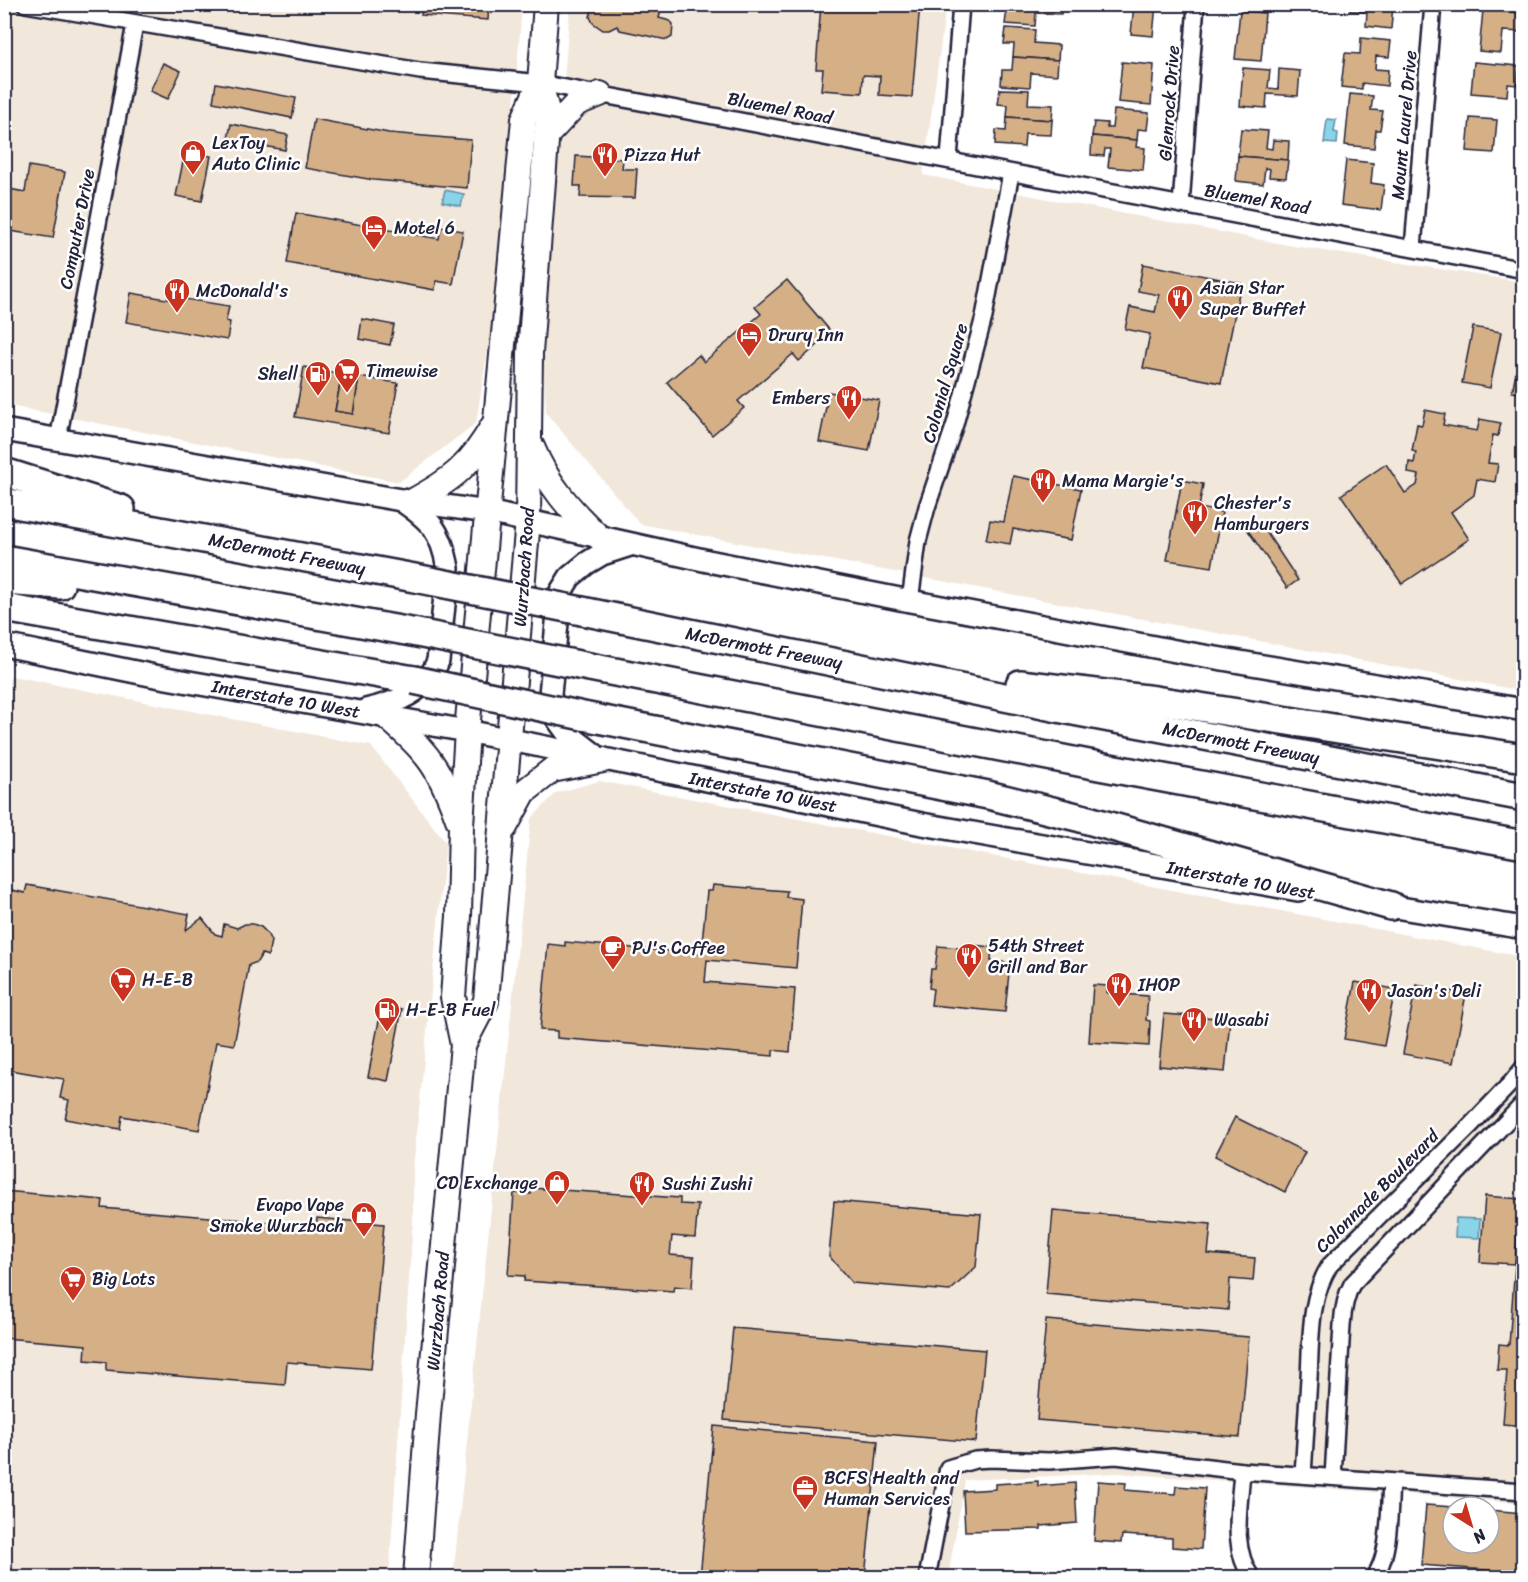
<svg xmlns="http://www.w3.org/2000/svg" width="1528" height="1582" viewBox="0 0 1528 1582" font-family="Sriracha,sans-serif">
<rect width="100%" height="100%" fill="#fff"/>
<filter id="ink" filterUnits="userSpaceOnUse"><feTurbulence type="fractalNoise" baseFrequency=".0167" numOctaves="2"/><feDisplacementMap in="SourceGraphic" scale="12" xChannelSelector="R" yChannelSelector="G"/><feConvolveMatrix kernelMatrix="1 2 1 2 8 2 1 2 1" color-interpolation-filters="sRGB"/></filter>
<g filter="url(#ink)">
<!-- built -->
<g fill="#f2e7db">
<polygon points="4,5 522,5 502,260 476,423 399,482 5,405"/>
<polygon points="570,5 946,5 923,175 1293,246 1523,282 1523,691 640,524 546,413 543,347"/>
<polygon points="12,676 371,746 446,843 413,1169 413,1220 389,1577 5,1578 5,683"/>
<polygon points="599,781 1523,957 1523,1503 1118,1473 965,1480 948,1577 453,1578 531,819 556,793"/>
</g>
<!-- water -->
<g fill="#89d4e9" stroke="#608da3" stroke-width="1.5">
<polygon points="1327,119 1336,120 1334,132 1338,133 1337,144 1324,143"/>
<polygon points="445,190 464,194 461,206 442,202"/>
<polygon points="1456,1218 1480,1219 1479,1238 1455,1237"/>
</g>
<!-- building -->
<g fill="#d5b087" stroke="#22223b" stroke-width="1.5">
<polygon points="422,4 489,4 488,20 421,15"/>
<polygon points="821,4 920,4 912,97 879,95 880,76 863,75 862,93 821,90 823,69 816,69"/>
<polygon points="1017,4 1062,4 1061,14 1036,13 1035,26 1005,24 1007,9 1017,10"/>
<polygon points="1134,4 1156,4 1153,36 1131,34"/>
<polygon points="1350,4 1393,4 1391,29 1366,26 1367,12 1350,11"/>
<polygon points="593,5 662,5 659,18 670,21 673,24 672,37 667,40 620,30 617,26 609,30 603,30 593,23 590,17"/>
<polygon points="1483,10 1524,13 1523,32 1503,31 1501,53 1479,51"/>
<polygon points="1240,11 1265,13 1261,61 1235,59"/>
<polygon points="1006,28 1035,30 1034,43 1059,45 1058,60 1013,57 1014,44 1004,44"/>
<polygon points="1361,38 1391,41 1389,57 1376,56 1375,69 1388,70 1387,86 1362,83 1362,89 1341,87 1345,53 1360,54"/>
<polygon points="1013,57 1058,60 1057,75 1031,73 1030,87 1001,85 1002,70 1012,70"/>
<polygon points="1122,62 1154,65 1151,105 1118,102"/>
<polygon points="1474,62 1519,66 1517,85 1508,84 1507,96 1471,93"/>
<polygon points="163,63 181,71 168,99 150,91"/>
<polygon points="1243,68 1270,70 1268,88 1278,89 1279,69 1300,71 1298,96 1267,94 1266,108 1240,106"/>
<polygon points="216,83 296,98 292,118 213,102"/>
<polygon points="1000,89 1029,90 1028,104 1053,105 1052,120 1007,117 1008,105 998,104"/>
<polygon points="1350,94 1373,96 1371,110 1383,111 1380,130 1376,130 1374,148 1345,145"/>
<polygon points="1114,110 1149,113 1147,130 1138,129 1137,140 1092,136 1094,122 1107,123 1107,128 1112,128"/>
<polygon points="1007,117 1052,120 1051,135 1025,134 1024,147 995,145 996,130 1006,131"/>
<polygon points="1470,118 1497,120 1494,153 1467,151"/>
<polygon points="314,119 389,133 471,140 467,188 374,180 305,168"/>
<polygon points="231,124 288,135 285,150 228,139"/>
<polygon points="1241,129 1268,131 1266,148 1272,149 1273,140 1289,141 1288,160 1238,156"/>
<polygon points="1092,136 1137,140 1136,147 1145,148 1143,170 1108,167 1110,149 1105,149 1104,156 1091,155"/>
<polygon points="185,152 211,156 202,201 176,196"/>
<polygon points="576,156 623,159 622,169 637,169 635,198 580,197 581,186 574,186"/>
<polygon points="1238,156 1288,160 1286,178 1269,177 1270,169 1265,168 1263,184 1236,181"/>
<polygon points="1346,160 1373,163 1371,183 1384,185 1381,210 1341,205"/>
<polygon points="29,166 65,172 53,238 4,230 4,188 25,192"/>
<polygon points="296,213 439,239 441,227 463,231 453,284 436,281 435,290 287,263"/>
<polygon points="1143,264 1241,283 1221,383 1143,368 1150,334 1125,329 1130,307 1155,312 1159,295 1138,291"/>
<polygon points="787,280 832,333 799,361 793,354 738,401 744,408 712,435 667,382 699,355 704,362 761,314 755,307"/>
<polygon points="131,293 184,302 185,299 229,306 226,321 230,322 227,340 126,322"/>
<polygon points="362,319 394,325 390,345 359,339"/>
<polygon points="1473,327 1501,332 1490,388 1462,383"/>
<polygon points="1523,337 1524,337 1524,394 1512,392"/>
<polygon points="304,367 342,374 335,411 353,414 359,377 398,383 389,433 295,417"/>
<polygon points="342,374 359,377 353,414 335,411"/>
<polygon points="829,392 879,400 869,451 819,442"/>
<polygon points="1425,410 1445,414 1443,425 1477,431 1480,419 1501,423 1498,436 1493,435 1488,463 1498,464 1495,482 1477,479 1474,495 1451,512 1469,539 1402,584 1341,495 1386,464 1405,493 1417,485 1419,475 1408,473 1409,462 1414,463 1416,452 1412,451 1417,424 1422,425"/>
<polygon points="1013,476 1081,489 1071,540 1013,529 1010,544 986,540 990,520 1004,522"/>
<polygon points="1182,480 1203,484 1199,508 1222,512 1212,567 1167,560"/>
<polygon points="1259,521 1298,580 1287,588 1247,529"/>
<polygon points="27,885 189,914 186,930 202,918 215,934 222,936 224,924 237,928 245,924 253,924 261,927 267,933 271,941 268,956 262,954 257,962 249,965 234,1045 216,1042 199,1130 122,1116 120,1129 65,1119 69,1100 60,1098 64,1079 4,1069 4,930 12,890 25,893"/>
<polygon points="713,885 787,891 786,897 802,899 796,968 707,960 705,982 795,989 790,1052 773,1050 773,1056 557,1038 557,1031 540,1030 548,944 565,946 565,942 701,954 707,891 712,891"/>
<polygon points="4,903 10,904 4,930"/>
<polygon points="972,945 992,947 991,961 1010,963 1005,1012 931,1005 933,989 929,988 931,969 935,969 938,946 971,949"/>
<polygon points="1355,982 1395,989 1384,1046 1344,1039"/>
<polygon points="1093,985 1108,986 1107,993 1148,996 1146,1020 1150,1021 1149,1046 1089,1042"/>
<polygon points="1416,985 1466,994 1453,1063 1403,1054"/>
<polygon points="382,1005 402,1009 388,1081 368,1077"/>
<polygon points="1164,1014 1230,1019 1225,1072 1159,1066"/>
<polygon points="1235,1117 1305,1152 1285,1192 1215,1156"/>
<polygon points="531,1188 680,1198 680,1204 698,1205 695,1238 672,1236 670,1255 694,1257 692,1288 674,1286 673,1291 524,1281 525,1276 508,1275 514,1193 531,1194"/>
<polygon points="4,1191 103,1200 102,1208 316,1226 317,1218 384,1224 371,1369 287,1362 285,1385 106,1370 106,1362 85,1360 86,1345 4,1338"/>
<polygon points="1485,1196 1520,1199 1515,1264 1480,1262"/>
<polygon points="1520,1199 1524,1199 1524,1426 1503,1424 1507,1370 1497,1370 1499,1344 1509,1345"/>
<polygon points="834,1201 981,1214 976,1267 950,1291 852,1283 829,1256"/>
<polygon points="1053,1210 1211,1224 1208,1254 1255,1258 1253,1281 1230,1279 1228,1310 1046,1294"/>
<polygon points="1046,1320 1249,1337 1240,1437 1037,1420"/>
<polygon points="733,1328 985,1350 976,1442 724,1420"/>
<polygon points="714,1426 878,1441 865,1578 700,1578"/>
<polygon points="1038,1481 1038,1486 1075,1483 1077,1523 1041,1526 1041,1529 965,1531 963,1491 995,1489 995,1484"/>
<polygon points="1098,1481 1126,1483 1125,1490 1175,1494 1176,1486 1205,1488 1201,1549 1172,1547 1172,1538 1122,1535 1121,1543 1094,1541"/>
<polygon points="1426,1505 1453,1507 1453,1543 1489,1543 1489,1510 1524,1513 1524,1573 1421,1565"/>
</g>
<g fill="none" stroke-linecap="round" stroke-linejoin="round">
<!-- minor casing -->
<g stroke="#22223b" stroke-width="20">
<g id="minor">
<polyline points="25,4 420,71 540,83 1524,270"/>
<polyline points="949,159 961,4"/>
<polyline points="1181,205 1196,4"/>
<polyline points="1413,248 1433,4"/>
<polyline points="58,440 135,24"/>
<polyline points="910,601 918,541 927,507 955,424 984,317 1011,173"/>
<path d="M1242,1471C1240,1506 1230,1547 1252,1578"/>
<path d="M1303,1475C1305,1442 1307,1410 1309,1378C1311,1339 1309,1298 1330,1265L1469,1127L1511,1083L1524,1067"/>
<path d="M1333,1477L1342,1325C1343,1310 1345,1297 1352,1284L1524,1103"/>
<polyline points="927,1578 948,1468 975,1460 991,1459 1049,1461 1116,1456 1242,1471 1524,1491"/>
<path d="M1373,1578C1391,1558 1389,1507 1391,1482"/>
</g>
</g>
<!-- secondary casing -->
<g stroke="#22223b" stroke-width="26">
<g id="secondary">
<polyline points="4,430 401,500 488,512 708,561 910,601 1181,652 1524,710"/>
<polyline points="4,645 155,676 467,731 922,824 1298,890"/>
<path d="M366,710C396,703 426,692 438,661L448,568C441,531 432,521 401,500"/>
<polyline points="595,755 569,735 553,713 550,694 560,593 570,577 587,563 602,554 630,545"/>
<polyline points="1376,904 1524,928"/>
</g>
</g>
<!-- primary casing -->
<g stroke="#22223b" stroke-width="28">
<g id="primary">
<polyline points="546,136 577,103 600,94"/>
<path d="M532,447C547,484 571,511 600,538"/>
<path d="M413,501C452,480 471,465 493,426"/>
<path d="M387,717C427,751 440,768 458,819"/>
<polyline points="505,827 524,792 552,770 603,760"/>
<polyline points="463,1045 486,1001 528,520 530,353 548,115 540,83 546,4"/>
<polyline points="416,1578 428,1414 463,1045 453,997 459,916 461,825 467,731 524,119 540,83"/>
</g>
</g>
<!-- motorway casing -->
<g stroke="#22223b" stroke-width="32">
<g id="motorway">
<polyline points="4,472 121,509"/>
<polyline points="4,502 420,579"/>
<polyline points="4,559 417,633"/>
<polyline points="4,581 60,585"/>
<polyline points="4,608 414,680"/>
<polyline points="582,611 1063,709 1524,797"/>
<polyline points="579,665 1099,766 1524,845"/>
<polyline points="1020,684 1155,700 1524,758"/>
<polyline points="583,716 988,795 1081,818 1391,906"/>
</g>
</g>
<!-- minor -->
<use href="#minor" stroke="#fff" stroke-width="15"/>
<!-- secondary -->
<use href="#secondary" stroke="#fff" stroke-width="21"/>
<!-- primary -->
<use href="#primary" stroke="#fff" stroke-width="24"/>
<!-- motorway -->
<use href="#motorway" stroke="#fff" stroke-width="27"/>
<!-- motorway-bridge casing -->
<g stroke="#22223b" stroke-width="32" stroke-linecap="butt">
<g id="motorway-bridge">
<polyline points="420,579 582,611"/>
<polyline points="417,633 579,665"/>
<polyline points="414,680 583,716"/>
</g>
</g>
<!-- motorway-bridge -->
<use href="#motorway-bridge" stroke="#fff" stroke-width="27"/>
</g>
</g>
<!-- icons -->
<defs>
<g id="shop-pin" transform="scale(1.35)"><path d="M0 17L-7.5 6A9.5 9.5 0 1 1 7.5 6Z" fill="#c8321e" stroke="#fff"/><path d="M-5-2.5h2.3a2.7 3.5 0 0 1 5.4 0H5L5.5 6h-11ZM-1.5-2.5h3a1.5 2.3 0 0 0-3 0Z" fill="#fff"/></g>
<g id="restaurant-pin" transform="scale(1.35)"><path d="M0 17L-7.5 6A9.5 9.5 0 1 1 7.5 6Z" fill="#c8321e" stroke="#fff"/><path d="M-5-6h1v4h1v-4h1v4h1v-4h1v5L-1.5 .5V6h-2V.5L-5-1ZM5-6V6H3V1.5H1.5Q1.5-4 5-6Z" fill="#fff"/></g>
<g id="hotel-pin" transform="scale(1.35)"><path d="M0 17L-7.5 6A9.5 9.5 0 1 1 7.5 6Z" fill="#c8321e" stroke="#fff"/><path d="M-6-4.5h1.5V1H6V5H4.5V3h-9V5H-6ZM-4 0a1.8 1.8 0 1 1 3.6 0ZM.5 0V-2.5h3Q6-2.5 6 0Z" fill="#fff"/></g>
<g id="supermarket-pin" transform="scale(1.35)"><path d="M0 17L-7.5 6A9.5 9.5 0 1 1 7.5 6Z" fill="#c8321e" stroke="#fff"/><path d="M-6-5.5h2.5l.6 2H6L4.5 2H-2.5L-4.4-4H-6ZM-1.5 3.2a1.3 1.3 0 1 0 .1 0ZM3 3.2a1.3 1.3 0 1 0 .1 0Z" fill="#fff"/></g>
<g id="fuel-pin" transform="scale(1.35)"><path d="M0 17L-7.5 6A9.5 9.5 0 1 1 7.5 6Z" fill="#c8321e" stroke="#fff"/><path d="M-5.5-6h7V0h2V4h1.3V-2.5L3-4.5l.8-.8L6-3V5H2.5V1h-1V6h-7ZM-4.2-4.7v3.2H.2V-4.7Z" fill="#fff"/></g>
<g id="cafe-pin" transform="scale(1.35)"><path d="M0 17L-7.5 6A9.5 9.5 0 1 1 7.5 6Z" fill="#c8321e" stroke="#fff"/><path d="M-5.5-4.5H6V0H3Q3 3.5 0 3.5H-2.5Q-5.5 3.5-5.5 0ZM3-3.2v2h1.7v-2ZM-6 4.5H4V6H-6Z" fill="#fff"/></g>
<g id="office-pin" transform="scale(1.35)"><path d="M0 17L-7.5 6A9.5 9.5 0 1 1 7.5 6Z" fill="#c8321e" stroke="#fff"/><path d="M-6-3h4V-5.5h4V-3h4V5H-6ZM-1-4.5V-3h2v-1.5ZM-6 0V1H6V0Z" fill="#fff"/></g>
</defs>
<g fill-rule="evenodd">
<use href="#shop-pin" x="193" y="153"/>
<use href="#restaurant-pin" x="605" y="155"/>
<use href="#hotel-pin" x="374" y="228"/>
<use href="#restaurant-pin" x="177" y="291"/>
<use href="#restaurant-pin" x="1180" y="298"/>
<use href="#hotel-pin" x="749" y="335"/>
<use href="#supermarket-pin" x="347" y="371"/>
<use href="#fuel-pin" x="318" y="374"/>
<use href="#restaurant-pin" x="849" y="398"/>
<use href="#restaurant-pin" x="1043" y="481"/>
<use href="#restaurant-pin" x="1195" y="513"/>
<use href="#cafe-pin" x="613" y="948"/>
<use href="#restaurant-pin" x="969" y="956"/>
<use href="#supermarket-pin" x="123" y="980"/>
<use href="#restaurant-pin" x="1119" y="985"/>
<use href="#restaurant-pin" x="1369" y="991"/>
<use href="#fuel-pin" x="387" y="1010"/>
<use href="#restaurant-pin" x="1194" y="1020"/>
<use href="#shop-pin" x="557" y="1183"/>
<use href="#restaurant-pin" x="642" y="1184"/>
<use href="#shop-pin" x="364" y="1215"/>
<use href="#supermarket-pin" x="73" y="1279"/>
<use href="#office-pin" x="805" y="1488"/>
</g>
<g text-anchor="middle" stroke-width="5" stroke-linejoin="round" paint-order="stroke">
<!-- street labels -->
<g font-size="18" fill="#22223b" stroke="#fff">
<text transform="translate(1169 103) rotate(-86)" y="6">Glenrock Drive</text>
<text transform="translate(780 108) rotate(11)" y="6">Bluemel Road</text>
<text transform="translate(1404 125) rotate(-85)" y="6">Mount Laurel Drive</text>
<text transform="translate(1257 199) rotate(10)" y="6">Bluemel Road</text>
<text transform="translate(77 229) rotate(-79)" y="6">Computer Drive</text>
<text transform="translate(945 383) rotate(-74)" y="6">Colonial Square</text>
<text transform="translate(287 554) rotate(11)" y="6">McDermott Freeway</text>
<text transform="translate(524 567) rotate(-86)" y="6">Wurzbach Road</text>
<text transform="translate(764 648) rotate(11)" y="6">McDermott Freeway</text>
<text transform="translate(286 699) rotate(10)" y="6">Interstate 10 West</text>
<text transform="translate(1241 743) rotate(11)" y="6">McDermott Freeway</text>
<text transform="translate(763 792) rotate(11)" y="6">Interstate 10 West</text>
<text transform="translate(1241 880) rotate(10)" y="6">Interstate 10 West</text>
<text transform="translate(1377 1191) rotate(-45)" y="6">Colonnade Boulevard</text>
<text transform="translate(438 1311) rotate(-85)" y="6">Wurzbach Road</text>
</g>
<!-- poi labels -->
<g font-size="18" fill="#22223b" stroke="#fff" text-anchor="start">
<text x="212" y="149">LexToy<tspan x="212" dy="21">Auto Clinic</tspan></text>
<text x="624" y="161">Pizza Hut</text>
<text x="394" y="234">Motel 6</text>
<text x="1200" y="294">Asian Star<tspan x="1200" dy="21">Super Buffet</tspan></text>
<text x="196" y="297">McDonald's</text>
<text x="768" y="341">Drury Inn</text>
<text x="366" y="377">Timewise</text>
<text x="298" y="380" text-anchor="end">Shell</text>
<text x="830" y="404" text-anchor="end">Embers</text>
<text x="1062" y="487">Mama Margie's</text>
<text x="1214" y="509">Chester's<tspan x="1214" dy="21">Hamburgers</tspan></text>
<text x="988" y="952">54th Street<tspan x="988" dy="21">Grill and Bar</tspan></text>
<text x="632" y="954">PJ's Coffee</text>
<text x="142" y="986">H-E-B</text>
<text x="1138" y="991">IHOP</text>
<text x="1388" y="997">Jason's Deli</text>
<text x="406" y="1016">H-E-B Fuel</text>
<text x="1214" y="1026">Wasabi</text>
<text x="538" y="1189" text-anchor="end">CD Exchange</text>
<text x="662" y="1190">Sushi Zushi</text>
<text x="344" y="1211" text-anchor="end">Evapo Vape<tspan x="344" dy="21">Smoke Wurzbach</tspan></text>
<text x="92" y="1285">Big Lots</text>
<text x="824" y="1484">BCFS Health and<tspan x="824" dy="21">Human Services</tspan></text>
</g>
</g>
<!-- margin -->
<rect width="1528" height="1582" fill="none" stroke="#fff" stroke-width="24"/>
<rect x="12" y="12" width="1504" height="1558" fill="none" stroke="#22223b" stroke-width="2" filter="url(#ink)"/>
<!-- north arrow -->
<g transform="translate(1471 1525) rotate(143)"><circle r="28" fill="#ffffff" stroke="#a7a7b1" stroke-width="1.5"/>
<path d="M0-4.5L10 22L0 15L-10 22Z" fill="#c8321e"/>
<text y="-9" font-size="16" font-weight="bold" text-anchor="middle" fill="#22223b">N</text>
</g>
</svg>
